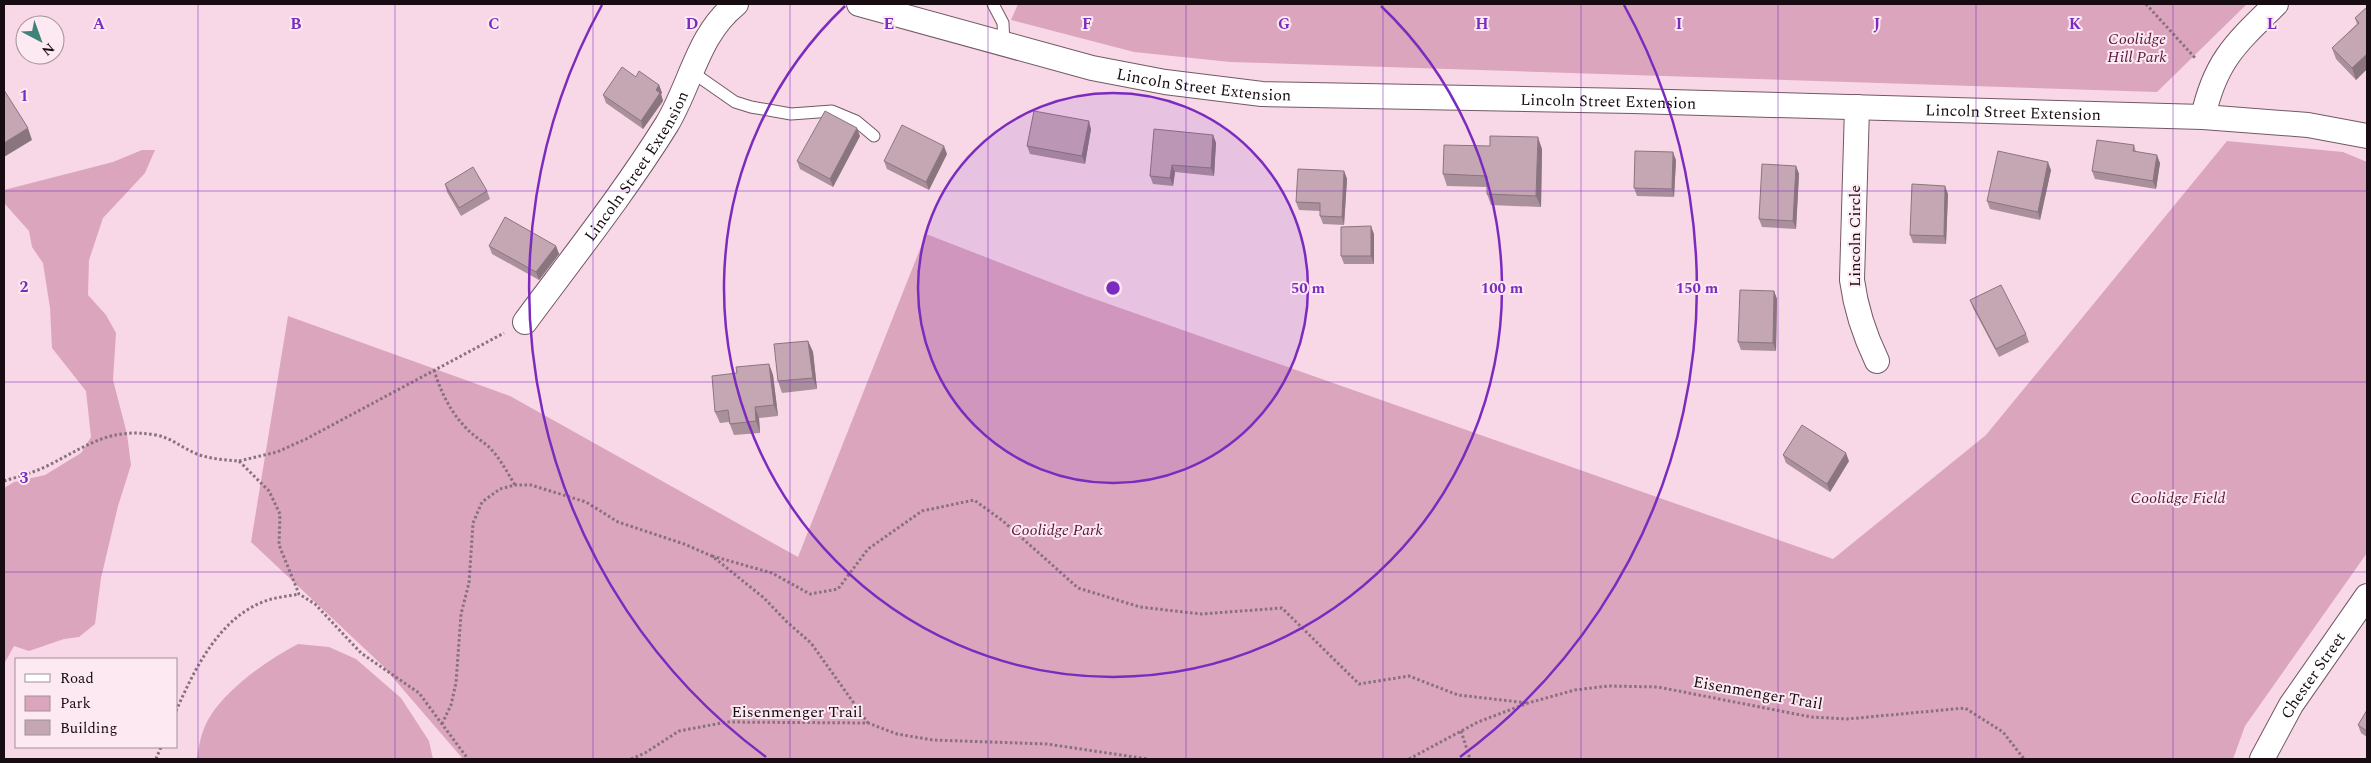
<svg xmlns="http://www.w3.org/2000/svg" width="2371" height="763" viewBox="0 0 2371 763" font-family="Spectral,serif">
<rect width="100%" height="100%" fill="#f8d8e6"/>
<!-- green -->
<g fill="#dca5be">
<polygon points="1018,4 2247,4 2157,92 1230,62 1134,52 1011,20"/>
<polygon points="2227,141 2343,152 2367,162 2367,553 2245,726 2233,759 463,759 382,665 251,542 288,316 510,396 798,557 926,234 1086,296 1833,559 1986,435"/>
<polygon points="142,150 155,150 145,173 103,218 89,260 88,295 106,315 116,333 113,380 127,434 131,465 118,506 101,578 95,624 79,637 64,639 29,651 14,646 4,664 4,488 14,482 45,475 81,453 91,437 86,391 52,348 50,308 43,263 32,247 29,231 4,203 4,190 113,162"/>
<path d="M298,644L329,647L356,659L401,698L429,741L433,759H197C199,744 202,728 211,715C229,687 269,659 298,644Z"/>
</g>
<g fill="none" stroke-linecap="round" stroke-linejoin="round">
<!-- service casing -->
<g stroke="#735865" stroke-width="13">
<g id="service">
<polyline points="993,4 1003,23 1004,45"/>
<polyline points="692,72 735,102 751,107 791,114 832,111 856,121 874,136"/>
</g>
</g>
<!-- minor casing -->
<g stroke="#735865" stroke-width="26">
<g id="minor">
<path id="s1" d="M859,4L1092,68L1165,82L1262,94L1633,101L2203,117L2308,125L2367,136"/>
<path d="M1857,107L1852,280C1856,310 1864,334 1877,361"/>
<path d="M2203,117C2215,61 2236,43 2276,4"/>
<path id="s2" d="M525,322C573,257 624,193 667,124C691,84 698,34 736,4"/>
<path id="s3" d="M2262,759L2291,705L2367,596"/>
</g>
</g>
<!-- path -->
<g stroke="#87727b" stroke-width="3" stroke-dasharray="2.5 2.5" stroke-linecap="butt">
<polyline points="2146,4 2196,59"/>
<path d="M434,370C441,393 451,413 468,430C474,436 482,441 489,447C500,458 507,472 515,485"/>
<polyline points="239,461 277,452 306,439 504,333"/>
<path d="M4,481C20,476 36,472 51,464C88,445 111,427 156,435C172,438 182,448 197,454C210,459 225,460 239,461L269,491L280,514L279,545L299,594L315,604L361,653L419,693L468,759"/>
<polyline points="712,556 772,573 810,594 838,589 868,549 922,511 974,500 1003,521 1078,588 1140,607 1201,614 1282,608 1359,684 1409,676 1458,695 1528,703"/>
<path d="M176,711C195,668 220,616 268,600C278,597 289,596 299,594"/>
<polyline points="442,724 451,705 456,683 461,614 469,583 473,523 482,502 500,489 515,485 531,485 586,502 618,522 684,544 712,556 764,598 787,622 811,643 868,723"/>
<polyline points="1461,731 1470,759"/>
<polyline points="156,759 161,747"/>
<polyline points="631,759 645,753 679,731 727,722 868,723 897,734 933,740 1047,744 1148,759"/>
<polyline points="1409,759 1478,722 1528,703 1575,690 1608,686 1658,687 1811,717 1847,719 1965,708 2003,732 2024,759"/>
</g>
<!-- service -->
<use href="#service" stroke="#fff" stroke-width="11"/>
<!-- minor -->
<use href="#minor" stroke="#fff" stroke-width="24"/>
</g>
<!-- wall -->
<g fill="#a9909b">
<polygon points="2367,7 2367,69 2356,80 2336,59 2332,48 2357,24 2355,18"/>
<polygon points="636,77 659,85 662,93 661,94 663,101 643,129 606,103 603,95"/>
<polygon points="1091,129 1085,164 1030,154 1027,146"/>
<polygon points="1213,135 1216,143 1214,176 1175,172 1173,186 1153,184 1150,176"/>
<polygon points="860,136 833,187 800,169 797,161"/>
<polygon points="2134,145 2136,152 2160,163 2156,189 2095,179 2092,171"/>
<polygon points="1490,146 1542,149 1541,207 1491,205 1487,194 1487,187 1447,186 1443,174"/>
<polygon points="947,154 929,190 887,169 884,161"/>
<polygon points="1676,160 1674,197 1637,196 1634,188"/>
<polygon points="1796,166 1799,174 1796,229 1762,227 1759,219"/>
<polygon points="2051,170 2040,220 1990,209 1987,201"/>
<polygon points="1344,171 1347,179 1344,225 1323,224 1320,216 1320,211 1299,210 1296,202"/>
<polygon points="445,184 487,191 490,199 461,216 447,192"/>
<polygon points="1948,194 1946,244 1913,243 1910,235"/>
<polygon points="1374,234 1374,264 1344,264 1341,256"/>
<polygon points="489,246 556,246 559,254 539,280 492,254"/>
<polygon points="1774,291 1777,299 1776,351 1741,350 1738,342"/>
<polygon points="1970,300 2026,334 2029,342 1999,357 1973,308"/>
<polygon points="808,341 813,352 817,389 782,393 778,381"/>
<polygon points="769,364 773,375 778,416 759,418 760,433 734,435 729,422 720,423 715,412 737,373"/>
<polygon points="1783,455 1849,461 1830,492 1786,463"/>
<polygon points="2367,710 2367,737 2361,733 2358,725"/>
</g>
<!-- shaded-wall -->
<g fill="#8a757e">
<polygon points="2367,54 2367,69 2356,80 2352,68"/>
<polygon points="659,85 662,93 661,94 663,101 643,129 641,121 656,90"/>
<polygon points="1089,121 1091,129 1085,164 1082,156"/>
<polygon points="28,128 32,140 4,157 4,143"/>
<polygon points="857,128 860,136 833,187 830,179"/>
<polygon points="1213,135 1216,143 1214,176 1211,168"/>
<polygon points="1538,137 1542,149 1541,207 1536,196"/>
<polygon points="944,146 947,154 929,190 926,182"/>
<polygon points="1673,152 1676,160 1674,197 1672,189"/>
<polygon points="2157,155 2160,163 2156,189 2153,181"/>
<polygon points="2048,162 2051,170 2040,220 2038,212"/>
<polygon points="1172,165 1175,172 1173,186 1170,178"/>
<polygon points="1796,166 1799,174 1796,229 1793,221"/>
<polygon points="1344,171 1347,179 1344,225 1342,217"/>
<polygon points="1945,186 1948,194 1946,244 1944,236"/>
<polygon points="1371,226 1374,234 1374,264 1371,256"/>
<polygon points="556,246 559,254 539,280 536,272"/>
<polygon points="1774,291 1777,299 1776,351 1773,343"/>
<polygon points="808,341 813,352 817,389 813,378"/>
<polygon points="769,364 773,375 778,416 774,405"/>
<polygon points="755,407 759,418 760,433 756,421"/>
<polygon points="1846,453 1849,461 1830,492 1827,484"/>
</g>
<!-- building -->
<g fill="#c5a7b4" stroke="#8a757e">
<polygon points="2367,7 2367,54 2352,68 2332,48 2359,23 2355,18"/>
<polygon points="622,67 636,77 639,71 659,85 656,90 660,93 641,121 603,95"/>
<polygon points="4,90 28,128 4,143"/>
<polygon points="825,111 857,128 830,179 797,161"/>
<polygon points="1034,111 1089,121 1082,156 1027,146"/>
<polygon points="902,125 944,146 926,182 884,161"/>
<polygon points="1154,129 1213,135 1211,168 1172,165 1170,178 1150,176"/>
<polygon points="1490,136 1538,137 1536,196 1487,194 1487,176 1443,174 1444,145 1490,146"/>
<polygon points="2097,140 2134,145 2133,151 2157,155 2153,181 2092,171"/>
<polygon points="1635,151 1673,152 1672,189 1634,188"/>
<polygon points="1998,151 2048,162 2038,212 1987,201"/>
<polygon points="1762,164 1796,166 1793,221 1759,219"/>
<polygon points="473,167 487,191 459,208 445,184"/>
<polygon points="1298,169 1344,171 1342,217 1320,216 1320,203 1296,202"/>
<polygon points="1912,184 1945,186 1944,236 1910,235"/>
<polygon points="505,217 556,246 536,272 489,246"/>
<polygon points="1371,226 1371,256 1341,256 1341,227"/>
<polygon points="2001,285 2026,334 1996,349 1970,300"/>
<polygon points="1740,290 1774,291 1773,343 1738,342"/>
<polygon points="808,341 813,378 778,381 774,344"/>
<polygon points="769,364 774,405 755,407 756,421 730,424 728,410 715,412 712,376 737,373 736,367"/>
<polygon points="1802,425 1846,453 1827,484 1783,455"/>
<polygon points="2367,710 2367,731 2358,725"/>
</g>
<!-- grid -->
<path fill="none" stroke="#7b2cbf" stroke-width="1" stroke-opacity="0.55" d="M198,4V759M395,4V759M593,4V759M790,4V759M988,4V759M1186,4V759M1383,4V759M1581,4V759M1778,4V759M1976,4V759M2173,4V759M4,191H2367M4,382H2367M4,572H2367"/>
<!-- distance rings -->
<circle cx="1113" cy="288" r="195" fill="#7b2cbf" fill-opacity=".12"/>
<g fill="none" stroke="#7b2cbf" stroke-width="2.5">
<circle cx="1113" cy="288" r="195"/>
<path d="M1381 6A389 389 0 1 1 845 6"/>
<path d="M766 757A584 584 0 0 1 602 5M1624 5A584 584 0 0 1 1460 757"/>
</g>
<g text-anchor="middle" stroke-width="4" stroke-linejoin="round" paint-order="stroke">
<!-- park labels -->
<g font-size="16" font-style="italic" fill="#5a153d" stroke="#fce9f1">
<text x="2137" y="44">Coolidge<tspan x="2137" dy="18">Hill Park</tspan></text>
<text x="2178" y="503">Coolidge Field</text>
<text x="1057" y="535">Coolidge Park</text>
</g>
<!-- street labels -->
<g font-size="16" fill="#170c11" stroke="#fce9f1">
<text dy="6" stroke="none"><textPath href="#s1" startOffset="355">Lincoln Street Extension</textPath></text>
<text dy="6" stroke="none"><textPath href="#s1" startOffset="760">Lincoln Street Extension</textPath></text>
<text dy="6" stroke="none"><textPath href="#s1" startOffset="1165">Lincoln Street Extension</textPath></text>
<text dy="6" stroke="none"><textPath href="#s2" startOffset="192">Lincoln Street Extension</textPath></text>
<text transform="translate(1854 236) rotate(-90)" y="6">Lincoln Circle</text>
<text dy="6" stroke="none"><textPath href="#s3" startOffset="98">Chester Street</textPath></text>
<text transform="translate(1758 692) rotate(10)" y="6">Eisenmenger Trail</text>
<text x="797" y="717">Eisenmenger Trail</text>
</g>
</g>
<g font-size="16" text-anchor="middle" font-weight="bold" fill="#7b2cbf" stroke="#fce9f1" stroke-width="4" stroke-linejoin="round" paint-order="stroke">
<text x="99" y="29">A</text>
<text x="296" y="29">B</text>
<text x="494" y="29">C</text>
<text x="692" y="29">D</text>
<text x="889" y="29">E</text>
<text x="1087" y="29">F</text>
<text x="1284" y="29">G</text>
<text x="1482" y="29">H</text>
<text x="1679" y="29">I</text>
<text x="1877" y="29">J</text>
<text x="2075" y="29">K</text>
<text x="2272" y="29">L</text>
<text x="24" y="101">1</text>
<text x="24" y="292">2</text>
<text x="24" y="483">3</text>
</g>
<circle cx="1113" cy="288" r="8" fill="#7b2cbf" stroke="#fce9f1" stroke-width="2.5"/>
<g font-size="15" text-anchor="middle" font-weight="bold" fill="#7b2cbf" stroke="#fce9f1" stroke-width="4" stroke-linejoin="round" paint-order="stroke">
<text x="1308" y="293">50 m</text>
<text x="1502" y="293">100 m</text>
<text x="1697" y="293">150 m</text>
</g>
<!-- border -->
<rect width="2371" height="763" fill="none" stroke="#170c11" stroke-width="10"/>
<!-- legend -->
<rect x="15" y="658" width="162" height="90" fill="#fce9f1" stroke="#a09197"/>
<rect x="25" y="674" width="25" height="8" fill="#ffffff" stroke="#a09197"/>
<text x="60" y="683" font-size="15" fill="#170c11">Road</text>
<rect x="25" y="696" width="25" height="15" fill="#dca5be" stroke="#a09197"/>
<text x="60" y="708" font-size="15" fill="#170c11">Park</text>
<rect x="25" y="720" width="25" height="15" fill="#c5a7b4" stroke="#a09197"/>
<text x="60" y="733" font-size="15" fill="#170c11">Building</text>
<!-- north arrow -->
<g transform="translate(40 40) rotate(139)"><circle r="24" fill="#fce9f1" stroke="#a09197"/>
<path d="M0-4L9 19L0 12L-9 19Z" fill="#3d8378"/>
<text y="-8" font-size="14" font-weight="bold" text-anchor="middle" fill="#170c11">N</text>
</g>
</svg>
